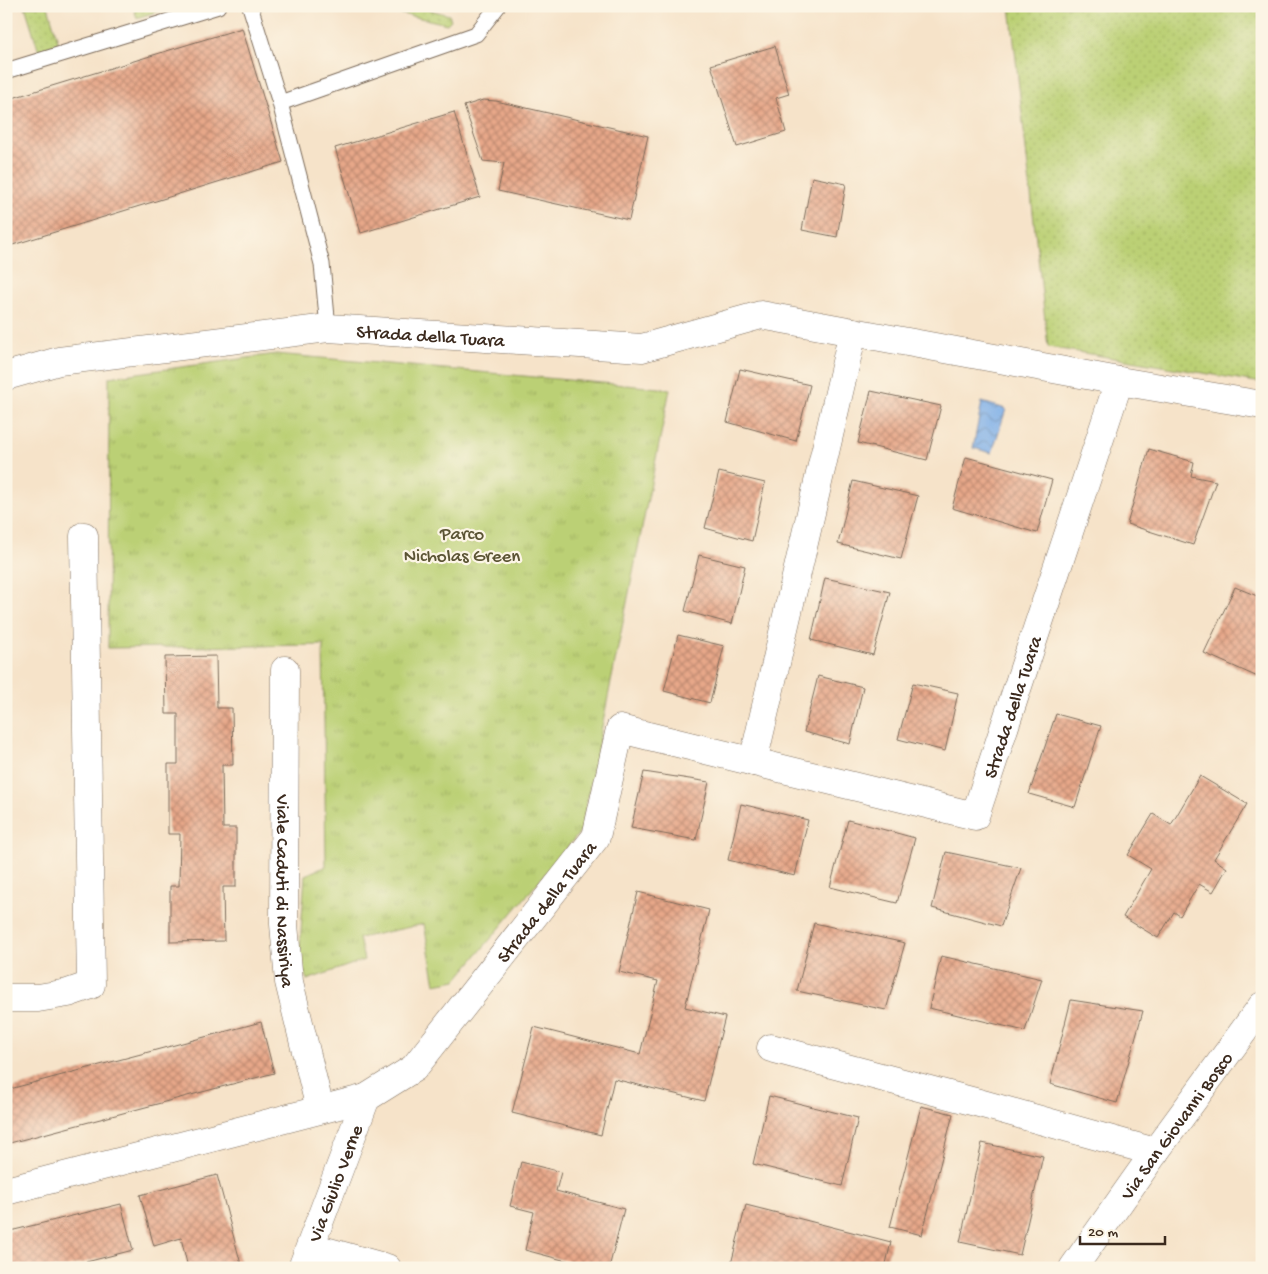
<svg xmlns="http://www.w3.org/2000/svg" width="1268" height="1274" viewBox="0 0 1268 1274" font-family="'Gochi Hand',sans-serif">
<defs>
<pattern id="grass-dots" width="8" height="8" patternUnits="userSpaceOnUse" patternTransform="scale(1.25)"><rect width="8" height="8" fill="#bbd074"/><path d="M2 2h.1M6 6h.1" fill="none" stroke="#a2b364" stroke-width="1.8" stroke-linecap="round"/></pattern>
<pattern id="park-tufts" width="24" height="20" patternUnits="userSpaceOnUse" patternTransform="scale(1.25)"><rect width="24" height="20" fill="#bbd074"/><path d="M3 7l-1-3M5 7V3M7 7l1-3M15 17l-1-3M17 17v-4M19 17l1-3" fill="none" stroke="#a2b364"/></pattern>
<pattern id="water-waves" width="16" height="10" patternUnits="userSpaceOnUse" patternTransform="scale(1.25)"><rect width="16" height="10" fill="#7daee8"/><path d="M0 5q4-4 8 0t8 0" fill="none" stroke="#688ebb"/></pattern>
<pattern id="building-cross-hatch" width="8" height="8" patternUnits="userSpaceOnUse" patternTransform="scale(1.25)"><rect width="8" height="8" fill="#e7a789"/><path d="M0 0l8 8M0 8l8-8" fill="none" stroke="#bc886f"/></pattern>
</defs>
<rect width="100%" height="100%" fill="#fcf5e5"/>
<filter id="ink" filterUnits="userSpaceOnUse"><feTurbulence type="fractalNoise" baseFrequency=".02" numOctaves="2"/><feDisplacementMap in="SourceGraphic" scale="10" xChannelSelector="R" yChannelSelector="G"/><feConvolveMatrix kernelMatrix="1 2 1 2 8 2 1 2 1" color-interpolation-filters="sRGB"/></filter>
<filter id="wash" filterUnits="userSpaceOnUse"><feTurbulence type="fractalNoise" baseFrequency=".0096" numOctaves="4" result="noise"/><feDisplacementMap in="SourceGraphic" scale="20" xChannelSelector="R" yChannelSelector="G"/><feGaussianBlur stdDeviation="1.12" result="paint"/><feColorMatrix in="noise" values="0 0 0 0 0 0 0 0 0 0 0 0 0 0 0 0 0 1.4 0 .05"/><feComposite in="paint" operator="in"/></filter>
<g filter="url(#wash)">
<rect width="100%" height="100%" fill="#f6e3c9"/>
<!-- grass -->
<g fill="url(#grass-dots)" stroke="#7b7d49">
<polygon points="25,6 48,6 59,45 39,52"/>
<polygon points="133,6 174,6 137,18"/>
<polygon points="366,6 415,6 449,15 451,20 447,24"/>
<polygon points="1010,6 1262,6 1262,383 1048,347"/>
</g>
<!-- park -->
<polygon fill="url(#park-tufts)" stroke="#7b7d49" points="276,354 670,389 581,831 456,980 435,984 424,924 359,938 364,960 307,980 299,959 305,875 326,866 323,645 108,648 109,377"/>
<!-- water -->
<polygon fill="url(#water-waves)" stroke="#5c6c83" points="982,402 1006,409 992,453 973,448"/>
<g id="blocks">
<!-- building -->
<g fill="url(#building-cross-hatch)">
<polygon points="242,28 283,162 6,247 6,100"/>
<polygon points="775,46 789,94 776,98 786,132 737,147 711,65"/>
<polygon points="483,100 496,101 648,136 629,220 498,191 504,163 483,161 464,106"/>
<polygon points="454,112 480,197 361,233 335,148"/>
<polygon points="812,177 846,184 837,237 802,230"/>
<polygon points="740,369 810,385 796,441 727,422"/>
<polygon points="871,391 941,406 927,460 858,443"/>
<polygon points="1149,449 1194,462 1191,476 1216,481 1193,545 1127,524"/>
<polygon points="966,457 1052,480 1037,533 952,508"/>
<polygon points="719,472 765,483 752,541 705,528"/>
<polygon points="853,481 918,496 901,559 838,544"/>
<polygon points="699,555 745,566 732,624 685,611"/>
<polygon points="825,578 890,592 873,655 811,640"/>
<polygon points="1235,587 1262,598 1262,675 1260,678 1204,653"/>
<polygon points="678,635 724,646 710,703 664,691"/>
<polygon points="216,656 217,708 232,708 233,765 222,765 223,828 236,828 236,887 223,887 224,941 170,942 170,886 179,886 180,834 168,834 168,764 178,764 178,714 166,714 165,657"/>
<polygon points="818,676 863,687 850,744 804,732"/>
<polygon points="913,683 958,693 945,751 898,739"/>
<polygon points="1056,714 1101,726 1075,807 1029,794"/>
<polygon points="644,772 709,782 696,840 631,828"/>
<polygon points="1200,776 1247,804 1214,859 1227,868 1213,892 1199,884 1180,916 1174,912 1158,938 1123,917 1151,869 1128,855 1153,814 1171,825"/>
<polygon points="741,804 808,820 795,876 728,860"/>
<polygon points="848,820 915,838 897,903 830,887"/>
<polygon points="946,852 1021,868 1001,926 932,908"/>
<polygon points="638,892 709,910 685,1007 725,1017 704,1101 614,1079 601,1135 512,1113 534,1027 640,1054 658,981 619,972"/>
<polygon points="814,923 905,943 886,1010 797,991"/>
<polygon points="941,956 1042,979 1025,1031 929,1008"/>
<polygon points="1071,1000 1143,1011 1117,1103 1050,1084"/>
<polygon points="261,1022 274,1073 6,1144 6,1090"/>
<polygon points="769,1096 858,1118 842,1186 753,1164"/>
<polygon points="921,1106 953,1114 922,1235 890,1227"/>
<polygon points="982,1143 1043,1156 1020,1255 960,1242"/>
<polygon points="521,1162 561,1172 556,1191 624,1209 609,1268 593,1268 525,1250 534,1212 510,1206"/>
<polygon points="217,1175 242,1268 188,1268 181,1238 154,1246 140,1195"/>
<polygon points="121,1204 133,1250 63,1268 6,1268 6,1232"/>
<polygon points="746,1205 891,1242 885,1268 730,1268"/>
</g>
</g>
</g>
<g filter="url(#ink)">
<use href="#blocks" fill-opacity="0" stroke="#7c6b5a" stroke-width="1"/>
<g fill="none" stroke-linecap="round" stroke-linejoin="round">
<!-- lane casing -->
<g stroke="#7c6b5a" stroke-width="17">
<g id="lane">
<polyline points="250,6 280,103 322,264 328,328"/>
<polyline points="6,71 218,6"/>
<polyline points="280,103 476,34 498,6"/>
</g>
</g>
<!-- street casing -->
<g stroke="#7c6b5a" stroke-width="29">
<g id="street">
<path id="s1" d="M6,376L59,361L328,328L642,348L761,315L1119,381L1262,405"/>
<path id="s2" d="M285,670L284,924L289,982L320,1109"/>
<polyline points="753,762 853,332"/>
<polyline points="6,998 38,998 68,993 91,985 84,536"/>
<polyline points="771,1048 979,1103 1155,1152"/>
<path id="s3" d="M6,1191L366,1098L414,1068L596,837L620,729L975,816L1119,381"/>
<polyline points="311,1247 387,1268"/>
<path id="s4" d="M302,1268L366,1098"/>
<path id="s5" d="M1073,1268L1155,1152L1262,1006"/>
</g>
</g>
<!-- lane -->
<use href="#lane" stroke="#fff" stroke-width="15"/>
<!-- street -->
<use href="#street" stroke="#fff" stroke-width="28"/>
</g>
</g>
<g text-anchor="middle" stroke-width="4.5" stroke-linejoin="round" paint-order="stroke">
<!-- street labels -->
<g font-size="19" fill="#3b2a1e" stroke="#fcf5e5">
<text dy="7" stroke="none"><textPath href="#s1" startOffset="429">Strada della Tuara</textPath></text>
<text dy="7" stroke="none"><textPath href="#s3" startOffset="1314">Strada della Tuara</textPath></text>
<text dy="7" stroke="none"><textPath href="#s2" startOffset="221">Viale Caduti di Nassiriya</textPath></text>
<text dy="7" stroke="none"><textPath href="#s3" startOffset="641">Strada della Tuara</textPath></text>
<text dy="7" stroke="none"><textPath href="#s5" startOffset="176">Via San Giovanni Bosco</textPath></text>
<text dy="7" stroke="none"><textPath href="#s4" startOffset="91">Via Giulio Verne</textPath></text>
</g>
<!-- park labels -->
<g font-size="19" fill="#5b5434" stroke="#fcf5e5">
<text x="462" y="539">Parco<tspan x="462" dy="22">Nicholas Green</tspan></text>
</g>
</g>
<!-- margin -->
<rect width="1268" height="1274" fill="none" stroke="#fcf5e5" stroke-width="25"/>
<!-- scale -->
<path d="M1080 1236v8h85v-8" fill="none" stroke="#3b2a1e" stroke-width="2.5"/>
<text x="1088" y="1236" font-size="15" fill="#3b2a1e" stroke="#fcf5e5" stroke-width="4" paint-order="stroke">20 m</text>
</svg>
